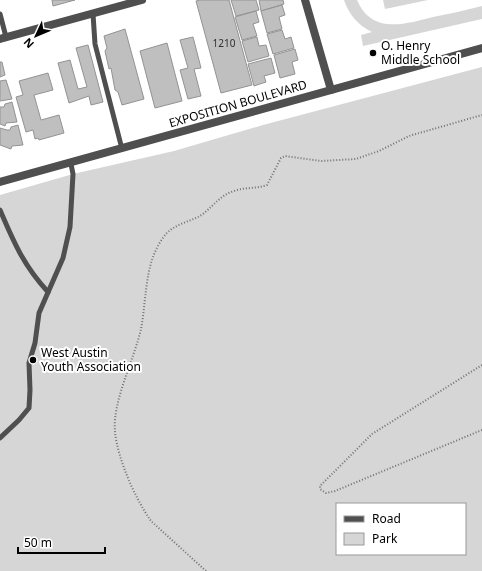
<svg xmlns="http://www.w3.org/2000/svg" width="482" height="571" viewBox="0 0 482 571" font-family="'Noto Sans',sans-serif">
<rect width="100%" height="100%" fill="#fff"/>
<!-- green -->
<g fill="#d6d6d6" fill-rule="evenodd">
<path d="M344,0H357C372,35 405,24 433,17C449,14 466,10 482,6V19L363,46L361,35L372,32C358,25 349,15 344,0Z"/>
<polygon points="383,0 428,0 385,9"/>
<path d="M482,67V571H0V195L73,174L174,151L263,125ZM337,504H465V554H337Z"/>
</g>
<!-- building -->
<g fill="#bfbfbf" stroke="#939393">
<polygon points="52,0 75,0 53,6"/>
<polygon points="200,0 229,0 252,85 221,93 196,1"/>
<polygon points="231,0 256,0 259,10 236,16"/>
<polygon points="259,0 283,0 284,4 261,11"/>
<polygon points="282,5 285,15 279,17 282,29 267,33 261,11"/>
<polygon points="256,11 259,22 253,24 257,36 242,40 235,17"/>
<polygon points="125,29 144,99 122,105 118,92 115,90 111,68 109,69 105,51 107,48 104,36"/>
<polygon points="282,30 285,39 291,37 294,48 273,54 267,34"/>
<polygon points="193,37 201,68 194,69 201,96 188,99 180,70 188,68 180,40"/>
<polygon points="257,37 259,46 266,45 269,56 248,62 242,41"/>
<polygon points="167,43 182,101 155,108 140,51"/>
<polygon points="88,45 103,102 91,105 89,96 69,103 58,63 70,60 78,89 87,87 76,48"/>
<polygon points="295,49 298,60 292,62 295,74 280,78 274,55"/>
<polygon points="271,58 275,73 264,76 266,82 254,86 248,64"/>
<polygon points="0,62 2,62 5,75 0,77"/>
<polygon points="48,73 53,90 34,95 41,120 59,115 64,133 39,140 38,138 35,139 33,130 26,132 16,97 23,95 19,81"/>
<polygon points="6,80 12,99 0,101 0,81"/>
<polygon points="12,102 17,122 6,123 5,126 0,124 0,107 4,107 5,104"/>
<polygon points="18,125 23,145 12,146 11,149 0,145 0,128 7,130 10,130 11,127"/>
</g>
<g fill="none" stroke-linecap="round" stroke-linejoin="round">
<!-- path -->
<g stroke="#717171" stroke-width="2" stroke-dasharray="1 2" stroke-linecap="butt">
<polyline points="482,365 372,434 320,486 320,489 326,493 335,491 482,430"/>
<path d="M206,571L151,521C135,498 118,460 115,432C112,402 134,360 141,329C145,308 145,285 151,263C154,253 159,242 166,234C176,223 191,222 203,214C214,205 221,195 234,191C245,187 256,189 267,185L281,158L285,156L321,161L356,159L379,151L409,136L482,115"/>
</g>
<!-- service -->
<g stroke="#4f4f4f" stroke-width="5">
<polyline points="0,14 6,37"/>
<polyline points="93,14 95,44 122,149"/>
<path d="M0,210C14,243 24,266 48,292"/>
<polyline points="0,438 19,420 29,408 30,390 29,363 35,343 39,313 63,258 70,227 73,174 71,164"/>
</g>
<!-- minor -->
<g stroke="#4f4f4f" stroke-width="8">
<polyline points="305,0 331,90"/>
<polyline points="0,39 142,0"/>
</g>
<!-- tertiary -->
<polyline stroke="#4f4f4f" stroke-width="8" points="0,182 482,48"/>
</g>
<!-- markers -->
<g fill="#000" stroke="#fff" stroke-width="1.5">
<circle cx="373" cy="53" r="4"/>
<circle cx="33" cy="360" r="4"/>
</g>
<g text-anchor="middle" stroke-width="4" stroke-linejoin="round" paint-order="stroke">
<!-- number labels -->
<g font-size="10" fill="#303030">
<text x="224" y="47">1210</text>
</g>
<!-- poi labels -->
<g font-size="12" fill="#000" stroke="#fff" text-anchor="start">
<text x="381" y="50">O. Henry<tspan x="381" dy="14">Middle School</tspan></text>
<text x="41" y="357">West Austin<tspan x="41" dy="14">Youth Association</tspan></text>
</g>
<!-- street labels -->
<g font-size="12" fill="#000" stroke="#fff">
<text transform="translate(238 104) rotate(-16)" y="4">EXPOSITION BOULEVARD</text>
</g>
</g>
<!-- legend -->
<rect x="336" y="503" width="130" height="52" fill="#ffffff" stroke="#999999"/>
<rect x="344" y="516" width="20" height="6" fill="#4f4f4f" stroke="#999999"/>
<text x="372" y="523" font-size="12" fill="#000000">Road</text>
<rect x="344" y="533" width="20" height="12" fill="#d6d6d6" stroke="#999999"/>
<text x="372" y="543" font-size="12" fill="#000000">Park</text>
<!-- north arrow -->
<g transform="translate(36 36) rotate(226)" stroke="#ffffff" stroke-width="3" paint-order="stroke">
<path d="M0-3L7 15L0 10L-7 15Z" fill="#000000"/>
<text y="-6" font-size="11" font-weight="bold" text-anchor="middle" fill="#000000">N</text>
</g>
<!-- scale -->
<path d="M18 547v6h87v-6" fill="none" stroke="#000000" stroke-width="2"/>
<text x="24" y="547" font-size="12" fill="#000000" stroke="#ffffff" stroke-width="3" paint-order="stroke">50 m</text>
</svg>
